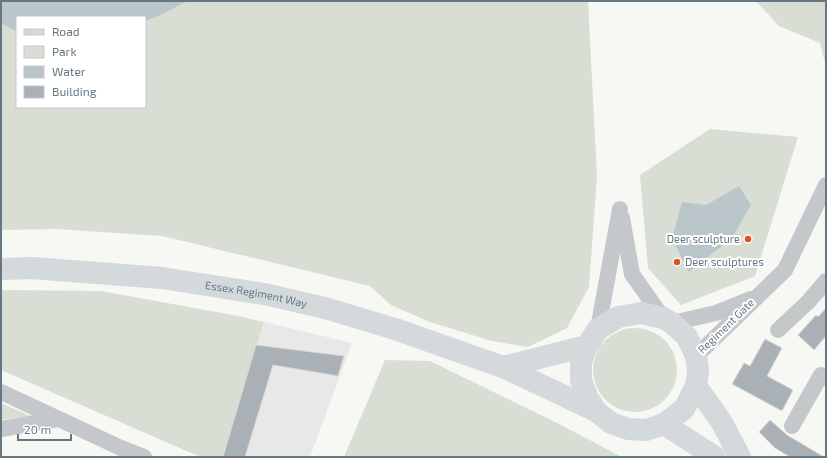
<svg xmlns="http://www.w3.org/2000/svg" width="827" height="458" viewBox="0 0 827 458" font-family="'Exo 2',sans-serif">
<rect width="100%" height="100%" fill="#f7f7f3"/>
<!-- built -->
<polygon fill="#e7e8e7" points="264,322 352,343 310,457 223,457"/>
<!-- green -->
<g fill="#d8ded4" fill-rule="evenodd">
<path d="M1,1H588L597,176L589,287L567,328L528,347L492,341L430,322L391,305L370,286L162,236L57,229L1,230ZM17,17H145V107H17Z"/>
<polygon points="756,1 826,1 826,67 820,43 779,26"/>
<polygon points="710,129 798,137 755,276 681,305 648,268 640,175"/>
<polygon points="1,290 101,291 238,316 264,322 223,457 202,457 198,456 1,370"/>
<circle cx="635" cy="370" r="42"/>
<polygon points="385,360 430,361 555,422 622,457 344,457"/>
<polygon points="1,403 30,416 1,420"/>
</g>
<!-- water -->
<g fill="#bac6c9">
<polygon points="1,1 187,1 161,15 145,21 145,17 17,17 17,32 1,23"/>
<polygon points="739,186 751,205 732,238 689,272 672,239 682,202 706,205"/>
</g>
<!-- building -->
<g fill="#a9b1b6" stroke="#d8d8d6">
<polygon points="826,308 826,336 814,350 798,335 816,315 818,317"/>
<polygon points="765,339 782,348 767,376 793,390 782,411 732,384 744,363 750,366"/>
<polygon points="256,345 344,356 338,376 273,365 245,457 223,457"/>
<polygon points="770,420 787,435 824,457 790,457 775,448 759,432"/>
</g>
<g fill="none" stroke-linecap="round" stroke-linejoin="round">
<!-- street -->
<g stroke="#c4c8cb" stroke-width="16">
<polyline points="622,218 632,274 663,318"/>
<polyline points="672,323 716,313 751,299"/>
<polyline points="598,329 620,209"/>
<polyline points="778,330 808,302 826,281"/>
<polyline points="696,356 785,270 826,185"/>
<polyline points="1,392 121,448 144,457"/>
<polyline points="792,426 821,375 826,377"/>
<polyline points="1,429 58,419"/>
</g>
<!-- primary -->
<g stroke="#d4d9dc" stroke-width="22">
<path id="s1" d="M1,269L32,268L162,278L264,294L325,308L395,329L503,367L596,411L611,423L628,429L646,430L664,424L684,409L696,386L698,371L696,356L687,337L672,323L663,318L641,313L618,317L598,329L587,346L581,362V380L587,397L596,411"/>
<polyline points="503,367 587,346"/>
<polyline points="696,386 721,421 740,457"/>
<polyline points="664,424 715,457"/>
</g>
</g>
<!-- markers -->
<g fill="#e25128" stroke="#fff" stroke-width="1.5">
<circle cx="748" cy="239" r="4"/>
<circle cx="677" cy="262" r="4"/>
</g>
<g text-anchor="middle" stroke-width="4" stroke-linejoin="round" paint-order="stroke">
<!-- poi labels -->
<g font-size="11" fill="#667784" stroke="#fff" text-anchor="end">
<text x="740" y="243">Deer sculpture</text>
<text x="685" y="266" text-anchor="start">Deer sculptures</text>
</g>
<!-- street labels -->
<g font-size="11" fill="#667784" stroke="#fff">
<text dy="4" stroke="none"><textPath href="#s1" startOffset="257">Essex Regiment Way</textPath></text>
<text transform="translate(726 326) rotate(-44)" y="4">Regiment Gate</text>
</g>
</g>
<!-- border -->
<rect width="827" height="458" fill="none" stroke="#667784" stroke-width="4"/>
<!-- legend -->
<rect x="16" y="16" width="130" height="92" fill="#ffffff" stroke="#c2c9ce"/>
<rect x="24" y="29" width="20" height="6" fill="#d4d9dc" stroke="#c2c9ce"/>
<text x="52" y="36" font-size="12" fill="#667784">Road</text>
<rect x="24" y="46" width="20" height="12" fill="#d8ded4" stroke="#c2c9ce"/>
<text x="52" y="56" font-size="12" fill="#667784">Park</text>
<rect x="24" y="66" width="20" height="12" fill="#bac6c9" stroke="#c2c9ce"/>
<text x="52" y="76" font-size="12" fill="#667784">Water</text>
<rect x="24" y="86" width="20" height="12" fill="#a9b1b6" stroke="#c2c9ce"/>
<text x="52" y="96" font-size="12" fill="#667784">Building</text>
<!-- scale -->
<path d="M18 434v6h53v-6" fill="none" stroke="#667784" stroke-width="2"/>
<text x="24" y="434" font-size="12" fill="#667784" stroke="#ffffff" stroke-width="3" paint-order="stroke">20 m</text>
</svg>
